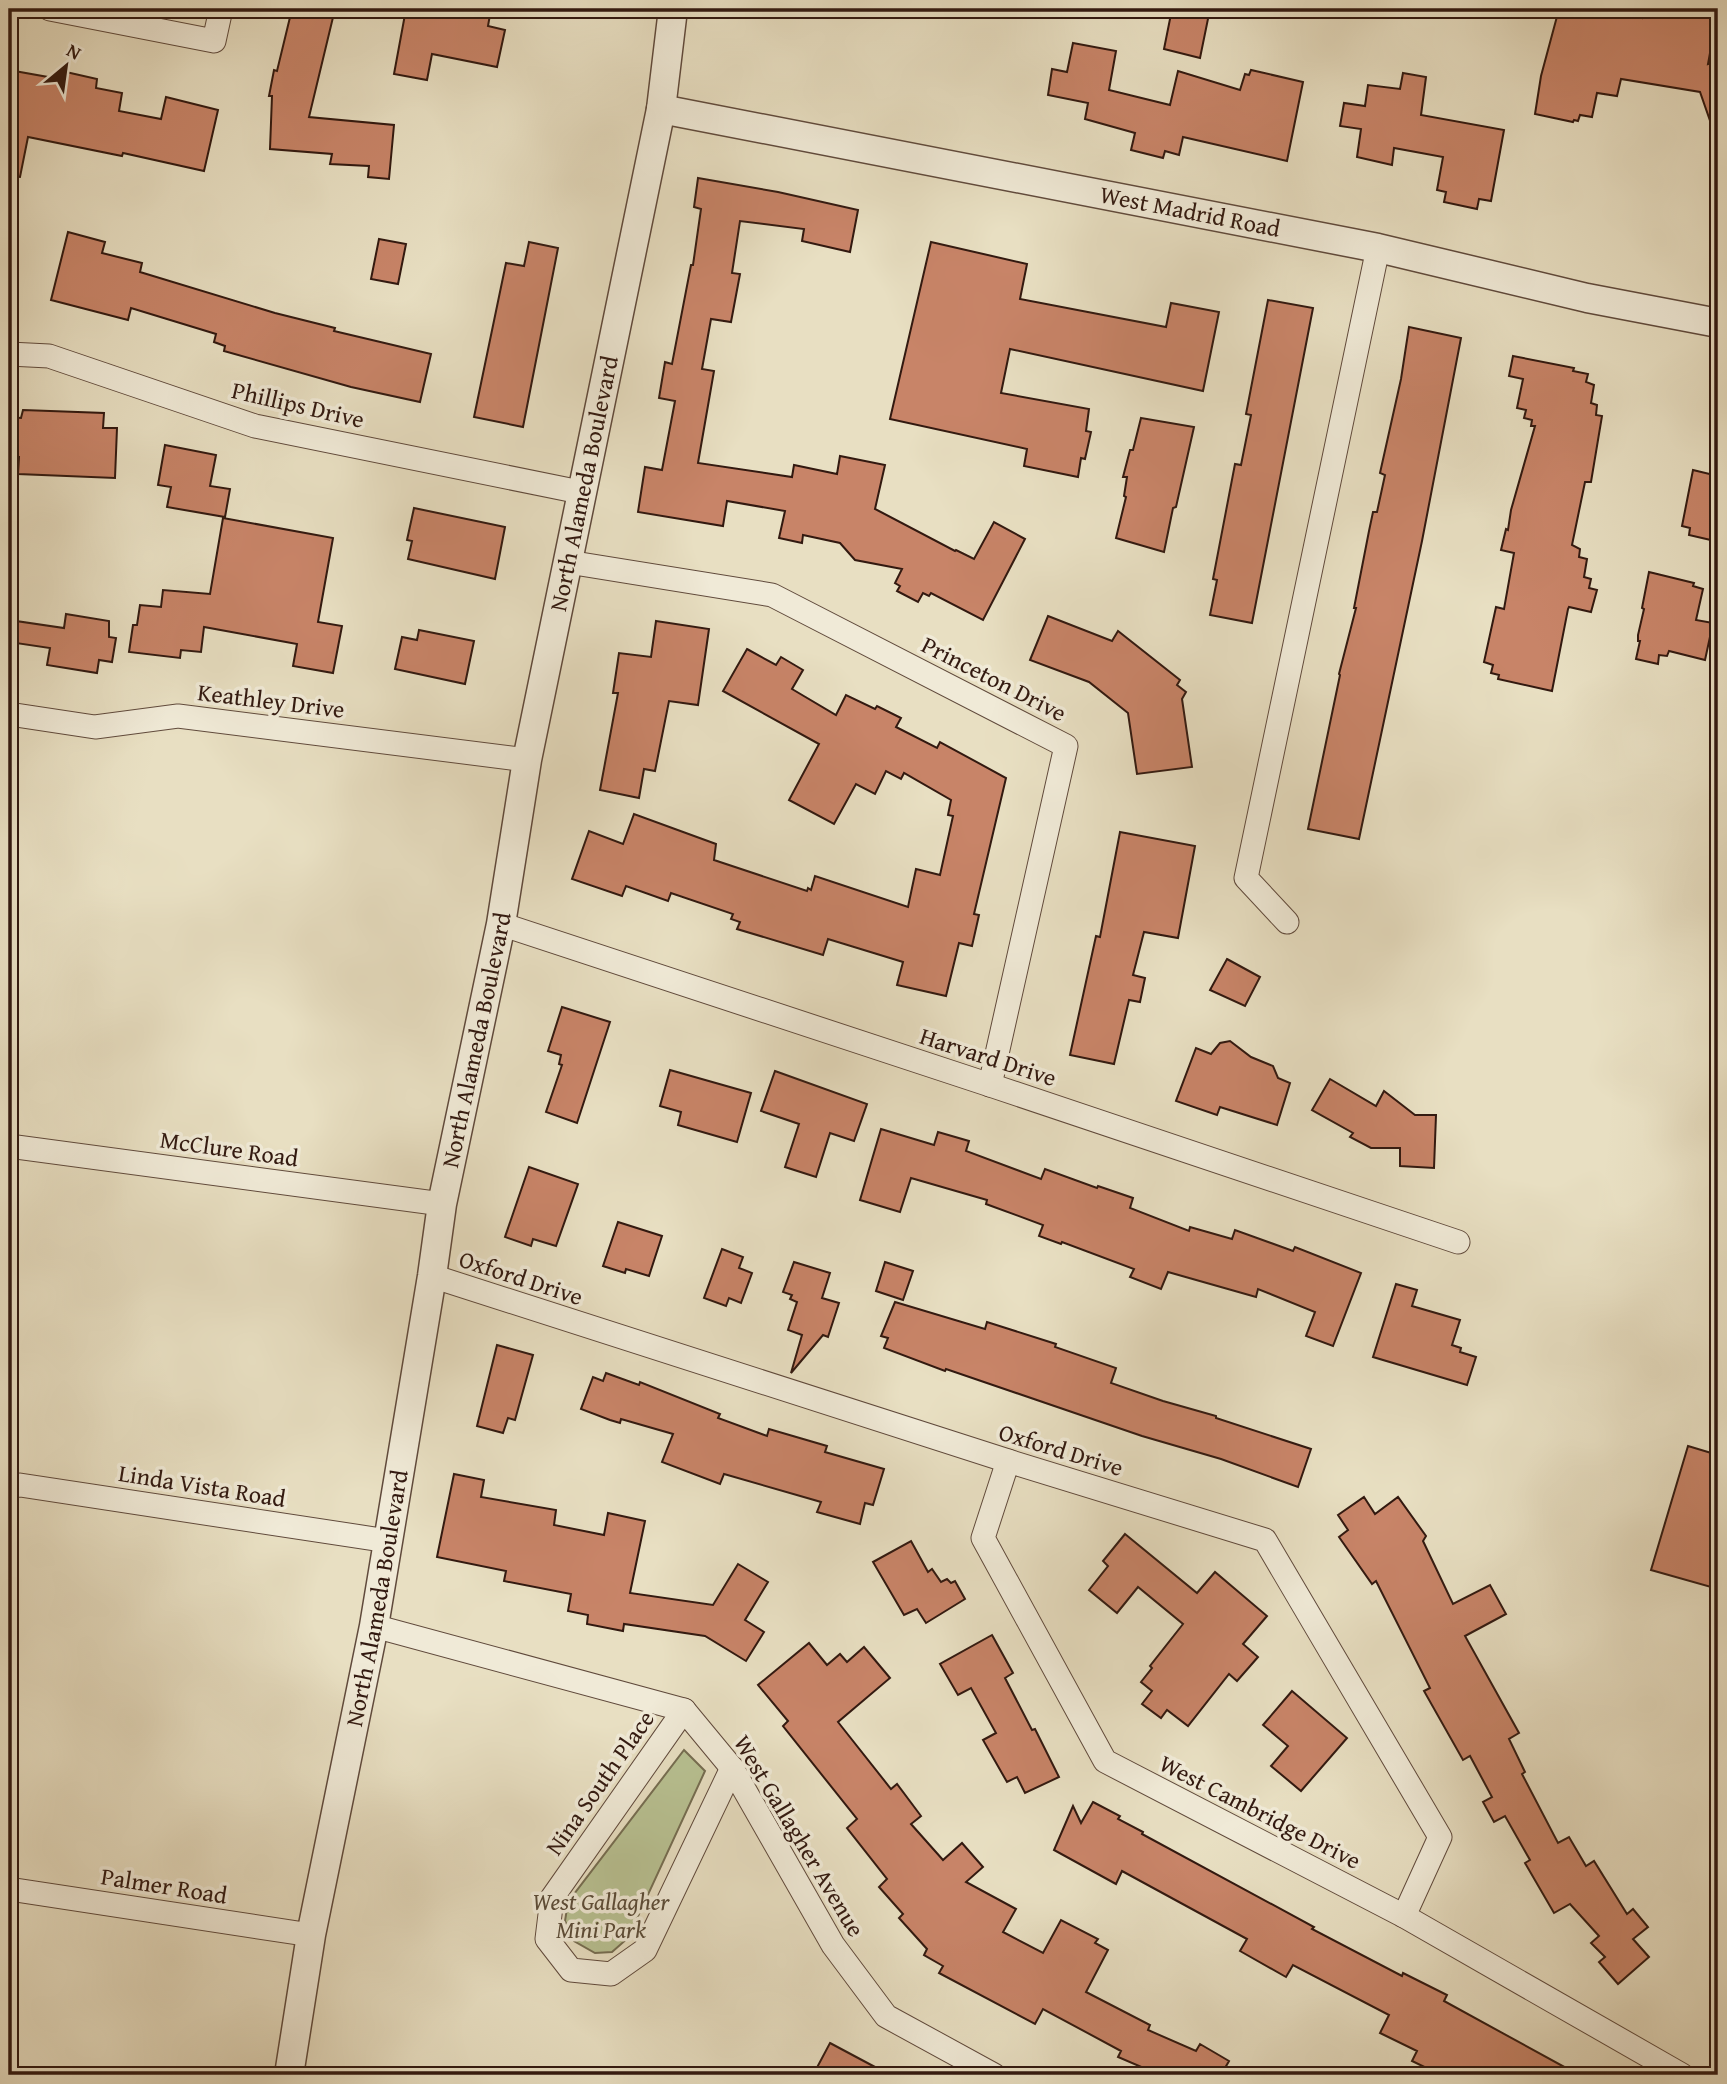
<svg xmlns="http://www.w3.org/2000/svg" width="1727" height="2084" viewBox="0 0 1727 2084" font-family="'Gentium Book Plus',serif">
<rect width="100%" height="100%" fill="#e8dfc2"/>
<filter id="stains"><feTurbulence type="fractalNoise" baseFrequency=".00286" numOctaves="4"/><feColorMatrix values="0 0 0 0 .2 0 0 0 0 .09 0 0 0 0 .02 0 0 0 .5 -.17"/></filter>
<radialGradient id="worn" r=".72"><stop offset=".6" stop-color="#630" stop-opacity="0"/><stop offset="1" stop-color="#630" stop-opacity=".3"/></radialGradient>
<!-- green -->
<polygon fill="#b8c192" stroke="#756d51" stroke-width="2" points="684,1750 705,1771 628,1938 612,1952 595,1953 574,1941 565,1921 568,1902"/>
<!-- building -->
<g fill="#c88468" stroke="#321910" stroke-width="2">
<polygon points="292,9 335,9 309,117 394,125 389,179 368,177 369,166 330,164 332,154 270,149 272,96 269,96 274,70 277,71"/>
<polygon points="406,9 491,9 488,26 505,30 497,67 432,54 427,80 394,74"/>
<polygon points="1172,9 1210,9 1200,58 1164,49"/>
<polygon points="1559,9 1603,9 1642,18 1644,9 1718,9 1708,64 1718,61 1718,135 1715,135 1700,92 1621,79 1617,96 1597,93 1592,117 1580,115 1578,121 1574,120 1573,122 1535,114 1541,76"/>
<polygon points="1073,43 1116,51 1109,90 1170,105 1178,71 1240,90 1245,74 1249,75 1251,70 1303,82 1287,161 1183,137 1179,155 1165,151 1163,158 1131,150 1135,133 1085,119 1088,103 1048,95 1052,69 1067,72"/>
<polygon points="9,70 65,80 66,72 97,79 96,88 122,93 119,111 161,119 166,97 218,110 204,171 123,153 122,156 28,137 20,177 9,176"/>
<polygon points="1403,73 1426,77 1421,115 1504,130 1491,201 1479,199 1477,209 1444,202 1446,192 1437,190 1443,157 1394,148 1392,165 1357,157 1361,129 1340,126 1344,103 1365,106 1368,85 1400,89"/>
<polygon points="698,178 778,192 858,210 850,252 802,241 804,229 740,221 732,273 740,274 731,322 711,319 702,369 714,371 698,463 792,477 794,465 837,474 840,456 885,465 875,509 955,551 956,550 974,559 994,522 1025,539 983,620 931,593 929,596 923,593 918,602 897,591 900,586 895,583 902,569 855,560 840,543 803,535 802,543 779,538 785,511 727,501 723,526 638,512 645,467 662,470 675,401 659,398 665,362 672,364 691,265 693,265 701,209 694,207"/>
<polygon points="68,232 105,242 102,253 142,263 140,272 275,313 335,328 334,331 431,354 420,402 351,387 224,351 225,346 214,342 216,334 131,308 128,320 51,300"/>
<polygon points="379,239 406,244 398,284 371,279"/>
<polygon points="529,242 558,248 523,427 474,417 506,263 524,266"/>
<polygon points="931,242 1027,264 1020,299 1166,327 1171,303 1219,312 1203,391 1010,349 1001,393 1089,409 1086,431 1091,432 1085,459 1081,458 1078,477 1024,466 1027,449 890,419"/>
<polygon points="1268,300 1313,308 1252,623 1210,615 1217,580 1213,579 1235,464 1241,465 1251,415 1246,414"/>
<polygon points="1409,327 1461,338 1422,541 1359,839 1308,829 1340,675 1339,674 1356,608 1354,608 1369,531 1373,512 1377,512 1385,475 1380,473 1401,379"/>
<polygon points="1513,356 1574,368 1573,371 1588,374 1586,382 1594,385 1591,403 1597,405 1596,415 1602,416 1591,482 1585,482 1572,545 1580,549 1579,557 1587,559 1584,577 1591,579 1589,588 1597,590 1591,612 1569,607 1568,609 1552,691 1498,679 1499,675 1491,673 1493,665 1484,662 1496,607 1504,609 1514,553 1501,550 1506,529 1508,530 1511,510 1535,426 1531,426 1532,420 1524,418 1526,410 1517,408 1523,379 1509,376"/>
<polygon points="23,410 104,413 103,428 117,428 115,478 18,474 19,457 9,457 9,417 21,418"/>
<polygon points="1141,418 1194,427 1176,507 1173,508 1164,552 1116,538 1126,497 1124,496 1127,477 1123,477 1130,450 1133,450"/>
<polygon points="165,445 216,455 210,486 230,489 225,517 167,507 171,487 158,485"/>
<polygon points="1693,470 1718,476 1718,528 1715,541 1689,535 1690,528 1682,526"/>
<polygon points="414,508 505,527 495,579 408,559 412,541 407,540"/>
<polygon points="223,518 333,538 318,622 342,626 333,673 293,666 297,644 204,627 201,652 181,650 180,658 129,652 133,625 137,625 140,605 161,607 163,590 210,594"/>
<polygon points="1649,572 1694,583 1693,586 1703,589 1696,620 1713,623 1705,660 1669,651 1667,656 1659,655 1658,664 1636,659 1640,641 1638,641 1638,635 1644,609 1642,608"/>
<polygon points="66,614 109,621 109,637 116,638 112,662 99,660 97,673 47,665 50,648 9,642 9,620 64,628"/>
<polygon points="1048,616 1112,641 1118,631 1180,680 1177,685 1186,692 1182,699 1192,767 1137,774 1128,713 1089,682 1030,660"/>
<polygon points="656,621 709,629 698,705 669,701 655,771 644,769 639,798 600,790 618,693 613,693 619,653 651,657"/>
<polygon points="419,630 474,641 465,684 395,669 402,637 417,640"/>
<polygon points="747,649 776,665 781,657 803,670 792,689 836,715 846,695 875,709 877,706 901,718 896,727 937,748 940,742 1006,778 974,914 979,915 972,946 959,943 946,996 897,985 903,962 828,939 823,955 737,929 740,922 731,919 733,914 671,893 668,901 626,886 622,896 572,879 589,831 623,844 634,814 716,844 714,860 807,891 808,888 811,890 815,876 908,907 916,869 940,875 953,816 948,815 951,800 904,773 901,779 886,771 875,794 856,784 834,824 789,800 819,744 723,691"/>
<polygon points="1120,832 1195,846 1178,938 1144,932 1133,975 1145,978 1140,1002 1129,1000 1114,1064 1070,1055 1096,936 1100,937"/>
<polygon points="1227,959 1260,977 1245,1006 1210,990"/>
<polygon points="562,1007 610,1022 577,1123 546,1112 562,1065 559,1064 561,1055 548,1051"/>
<polygon points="1230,1041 1251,1057 1273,1066 1278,1078 1290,1083 1277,1125 1220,1107 1217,1115 1176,1101 1196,1048 1211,1054 1220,1043"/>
<polygon points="670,1070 751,1093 737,1142 678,1125 681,1112 660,1106"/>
<polygon points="775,1071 867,1104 854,1141 830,1133 816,1177 785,1167 799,1124 761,1111"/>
<polygon points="1330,1079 1376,1106 1384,1091 1415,1115 1436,1115 1434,1168 1400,1166 1400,1148 1371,1148 1350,1137 1353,1133 1312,1110"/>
<polygon points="881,1129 934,1145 938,1132 969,1141 966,1151 1041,1179 1045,1169 1097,1188 1098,1186 1133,1198 1130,1208 1189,1231 1190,1227 1232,1239 1235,1230 1293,1251 1295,1247 1361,1273 1333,1346 1306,1336 1315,1312 1258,1289 1256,1297 1168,1272 1161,1289 1130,1277 1134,1269 1062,1242 1061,1244 1039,1236 1043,1225 986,1204 987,1200 911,1178 900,1212 860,1200"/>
<polygon points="529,1167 578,1184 556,1246 533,1239 531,1246 505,1237"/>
<polygon points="618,1222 662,1236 649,1276 626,1269 625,1273 603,1266"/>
<polygon points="722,1249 743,1257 739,1268 752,1273 741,1303 729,1298 726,1306 704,1298"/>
<polygon points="794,1262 830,1273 822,1298 839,1303 828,1337 823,1335 791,1373 802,1335 788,1330 797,1302 790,1299 792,1295 783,1292"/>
<polygon points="885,1262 913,1271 903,1300 876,1291"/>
<polygon points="1396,1284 1417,1290 1412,1306 1460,1320 1452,1345 1461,1348 1460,1352 1476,1357 1467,1385 1373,1357"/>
<polygon points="895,1302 985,1329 987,1322 1056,1344 1055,1347 1116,1368 1111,1383 1163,1401 1216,1416 1216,1418 1311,1449 1298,1487 1221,1459 1142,1436 946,1369 945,1371 884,1348 888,1338 881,1336"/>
<polygon points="497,1345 533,1355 515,1420 508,1418 503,1433 477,1426"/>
<polygon points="606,1373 639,1385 640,1382 720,1414 718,1418 767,1436 769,1429 827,1446 825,1452 884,1469 873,1505 865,1503 860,1524 817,1512 821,1502 724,1474 720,1484 662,1462 673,1434 621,1419 620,1423 610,1420 581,1409 593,1377 603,1381"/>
<polygon points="1688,1446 1718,1455 1718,1589 1651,1570"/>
<polygon points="454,1474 484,1480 481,1497 556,1510 554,1525 604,1535 608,1513 645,1521 630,1593 713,1605 738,1564 768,1582 745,1620 764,1632 746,1661 705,1636 624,1624 623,1631 587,1624 588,1615 568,1611 571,1594 504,1581 506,1571 437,1557"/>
<polygon points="1364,1497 1375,1514 1398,1497 1426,1536 1423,1541 1453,1604 1490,1585 1506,1614 1465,1636 1519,1733 1509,1739 1525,1772 1522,1774 1558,1843 1569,1837 1586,1866 1594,1861 1627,1914 1633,1909 1648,1927 1633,1939 1649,1957 1618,1984 1599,1962 1605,1957 1591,1943 1599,1936 1570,1904 1554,1913 1525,1863 1530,1860 1505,1816 1494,1822 1483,1802 1492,1797 1470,1756 1463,1760 1424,1691 1430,1688 1376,1581 1372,1584 1339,1537 1348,1530 1338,1515"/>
<polygon points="1125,1534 1197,1593 1215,1572 1267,1616 1243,1644 1258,1657 1237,1681 1229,1674 1188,1726 1167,1710 1161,1718 1142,1704 1152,1691 1141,1682 1152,1668 1150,1666 1183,1624 1138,1587 1117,1613 1089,1590 1108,1566 1103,1561"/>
<polygon points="911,1541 928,1572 932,1569 941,1582 947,1579 951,1583 955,1581 965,1599 926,1623 917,1609 904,1615 873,1562"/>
<polygon points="992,1635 1013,1673 1005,1678 1032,1730 1035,1729 1059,1777 1025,1793 1017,1777 1007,1782 983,1740 996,1733 971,1688 958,1695 940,1664"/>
<polygon points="809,1643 827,1665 840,1654 847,1662 864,1647 890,1678 838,1722 891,1789 897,1784 921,1816 911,1824 943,1860 962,1843 983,1867 966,1882 1016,1909 1003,1932 1043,1953 1061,1920 1098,1939 1095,1943 1108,1950 1086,1992 1150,2025 1148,2030 1196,2051 1200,2044 1229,2061 1221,2075 1160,2075 1118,2057 1121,2051 1043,2009 1035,2024 939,1973 943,1966 924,1955 927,1949 899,1918 903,1914 879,1887 887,1879 847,1828 857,1819 783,1726 788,1721 758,1685"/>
<polygon points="1292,1691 1347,1738 1301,1791 1271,1766 1288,1746 1263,1725"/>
<polygon points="1093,1802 1120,1816 1118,1819 1143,1832 1142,1834 1314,1927 1312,1929 1402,1976 1403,1973 1447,1995 1444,2001 1579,2075 1441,2075 1412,2061 1417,2051 1380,2033 1389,2015 1293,1965 1286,1977 1240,1951 1247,1939 1122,1871 1116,1884 1054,1850 1073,1806 1081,1823"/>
<polygon points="830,2043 890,2075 813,2075"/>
</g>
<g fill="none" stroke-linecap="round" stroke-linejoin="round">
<!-- minor casing -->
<g stroke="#604a3c" stroke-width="25">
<g id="minor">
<polyline points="50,9 214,41 221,9"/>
<polyline points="9,354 49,356 255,426 580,492"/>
<polyline points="568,562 772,595 1066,746 990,1085"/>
<polyline points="9,714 95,727 178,716 527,760"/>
<polyline points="1287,922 1246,878 1378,248"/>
<polyline points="501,924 990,1085 1458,1242"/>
<polyline points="9,1146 442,1204"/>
<polyline points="432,1276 1008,1461 1265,1540 1440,1837 1404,1916"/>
<polyline points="1008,1461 983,1538 1105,1761 1404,1916 1682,2075"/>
<polyline points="9,1487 20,1485 388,1541"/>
<polyline points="374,1626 684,1710 732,1768 833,1945 886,2016 994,2075"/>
<polyline points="684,1710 552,1898 547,1939 571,1970 611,1974 645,1950 732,1768"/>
<polyline points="9,1889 311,1935"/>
</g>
</g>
<!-- tertiary casing -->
<g stroke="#604a3c" stroke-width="31">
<g id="tertiary">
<path id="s1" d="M661,109L1378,248L1587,298L1718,323"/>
<path id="s2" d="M289,2075L311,1935L374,1626L432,1276L442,1204L501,924L527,760L661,109L673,9"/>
</g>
</g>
<!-- minor -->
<use href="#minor" stroke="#f0ead7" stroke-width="23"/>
<!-- tertiary -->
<use href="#tertiary" stroke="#f0ead7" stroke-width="28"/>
</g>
<g text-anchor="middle" stroke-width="7" stroke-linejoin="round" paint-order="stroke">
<!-- street labels -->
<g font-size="24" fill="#321910" stroke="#f0ead7">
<text dy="8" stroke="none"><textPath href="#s1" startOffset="539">West Madrid Road</textPath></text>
<text transform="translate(298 405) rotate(13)" y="8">Phillips Drive</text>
<text dy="8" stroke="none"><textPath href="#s2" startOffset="1619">North Alameda Boulevard</textPath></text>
<text transform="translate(994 679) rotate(27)" y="8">Princeton Drive</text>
<text transform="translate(271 701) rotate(7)" y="8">Keathley Drive</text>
<text dy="8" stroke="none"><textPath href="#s2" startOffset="1052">North Alameda Boulevard</textPath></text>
<text transform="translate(988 1057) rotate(18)" y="8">Harvard Drive</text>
<text transform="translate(229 1149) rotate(8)" y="8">McClure Road</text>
<text transform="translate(521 1278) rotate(18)" y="8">Oxford Drive</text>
<text transform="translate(1061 1450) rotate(17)" y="8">Oxford Drive</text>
<text transform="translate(202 1486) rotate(9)" y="8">Linda Vista Road</text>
<text dy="8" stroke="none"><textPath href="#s2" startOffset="485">North Alameda Boulevard</textPath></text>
<text transform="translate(600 1783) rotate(-55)" y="8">Nina South Place</text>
<text transform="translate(1260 1812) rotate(27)" y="8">West Cambridge Drive</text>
<text transform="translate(799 1836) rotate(59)" y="8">West Gallagher Avenue</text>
<text transform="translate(164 1886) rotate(9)" y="8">Palmer Road</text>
</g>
<!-- park labels -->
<g font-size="24" font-style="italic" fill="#5a4b37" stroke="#f0ead7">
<text x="601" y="1910">West Gallagher<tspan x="601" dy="28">Mini Park</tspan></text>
</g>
</g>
<!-- margin -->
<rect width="1727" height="2084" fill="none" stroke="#e8dfc2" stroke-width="35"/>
<rect x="10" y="10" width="1706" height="2063" fill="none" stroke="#321910" stroke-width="3.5"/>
<rect x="18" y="18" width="1692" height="2049" fill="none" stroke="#321910" stroke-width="2"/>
<!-- north arrow -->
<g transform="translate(66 66) rotate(29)" stroke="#f0ead7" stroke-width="5" paint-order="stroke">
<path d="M0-5L12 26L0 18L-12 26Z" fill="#321910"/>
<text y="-10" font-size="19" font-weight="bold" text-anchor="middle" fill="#321910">N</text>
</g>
<rect width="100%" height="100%" filter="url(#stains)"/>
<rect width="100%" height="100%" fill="url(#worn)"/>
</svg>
